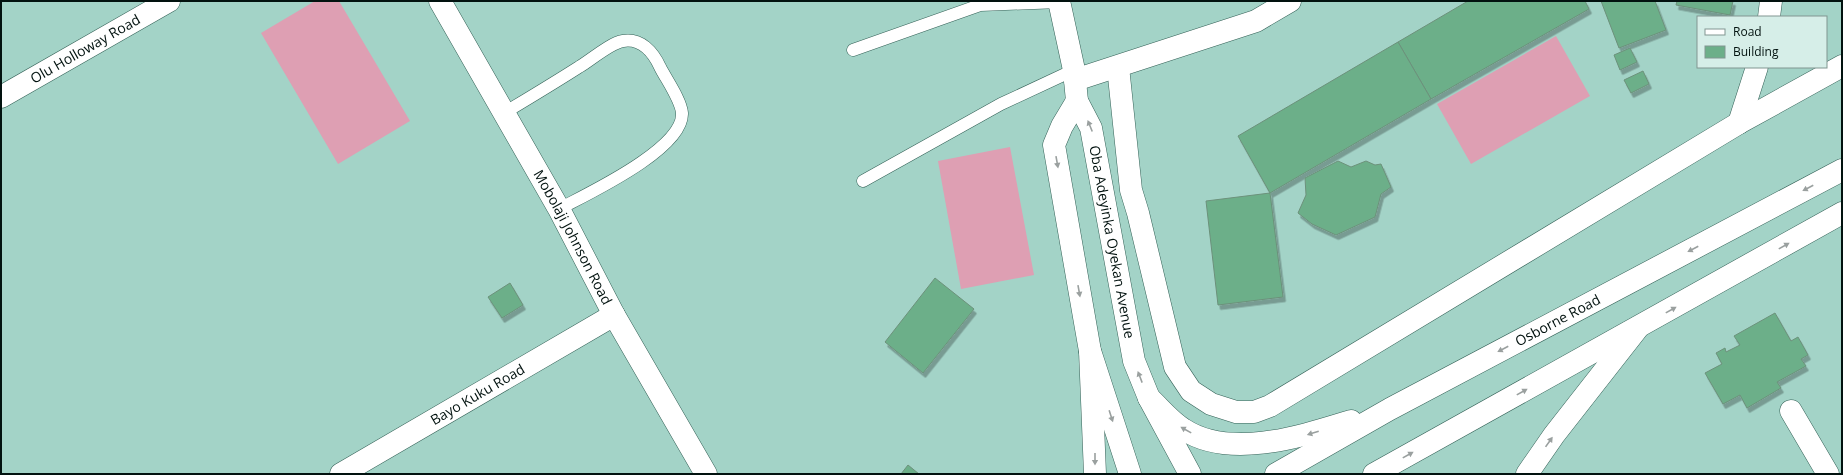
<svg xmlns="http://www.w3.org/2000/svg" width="1843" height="475" viewBox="0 0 1843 475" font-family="'Open Sans',sans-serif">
<defs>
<filter id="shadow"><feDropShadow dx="2.5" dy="4.5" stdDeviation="0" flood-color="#0004"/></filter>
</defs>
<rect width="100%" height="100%" fill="#a3d3c7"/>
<!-- pitch -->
<g fill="#de9fb3">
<polygon points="315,1 339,1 410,121 338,164 261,33"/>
<polygon points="1556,36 1590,96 1471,164 1437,104"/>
<polygon points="1010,147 1034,275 961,289 938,161"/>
</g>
<!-- building -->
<g fill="#6caf89" stroke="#6c917b" filter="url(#shadow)">
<polygon points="1468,1 1585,1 1589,9 1431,99 1398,42"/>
<polygon points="1601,1 1655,1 1666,30 1619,48"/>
<polygon points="1677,1 1733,1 1730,15 1676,5"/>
<polygon points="1398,42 1431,99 1270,193 1238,136"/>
<polygon points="1630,48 1637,62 1620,70 1614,55"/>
<polygon points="1643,71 1649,84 1631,93 1624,80"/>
<polygon points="1338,161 1351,167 1366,161 1375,165 1381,164 1391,187 1381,194 1375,217 1336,235 1312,224 1298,213 1306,195 1305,178"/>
<polygon points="1270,193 1283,297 1218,305 1206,201"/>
<polygon points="935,278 974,309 923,373 885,342"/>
<polygon points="510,283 523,305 502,318 488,297"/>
<polygon points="1775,313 1791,341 1798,337 1808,355 1801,359 1806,366 1777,382 1781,388 1747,408 1740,395 1723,404 1705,373 1722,364 1716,353 1725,348 1726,352 1740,345 1734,336"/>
<polygon points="908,465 919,474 901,474"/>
</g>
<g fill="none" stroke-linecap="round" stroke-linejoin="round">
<!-- lane casing -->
<g stroke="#346157" stroke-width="13">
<g id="lane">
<polyline points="853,50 980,5 1059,2"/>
<path d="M504,113C529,98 554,83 579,67C591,60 610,43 623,41C641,38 653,52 660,67C666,79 681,100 682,113C684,149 587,194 559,209"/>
<polyline points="863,181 1001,104 1074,70"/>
</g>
</g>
<!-- street casing -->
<g stroke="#346157" stroke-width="23">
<g id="street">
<polyline points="1769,17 1771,1"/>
<polyline points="1118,67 1131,190 1138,213 1175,367 1191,391 1211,404 1236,412 1254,412 1270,406 1739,123 1842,66"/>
<polyline points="1075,80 1256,21 1290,1"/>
<path id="s1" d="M1,97L169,1"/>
<polyline points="1739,123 1757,67"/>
<polyline points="1791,411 1828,474"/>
<path id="s2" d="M341,474L614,315"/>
<polyline points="1527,474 1554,435 1637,329"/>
</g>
</g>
<!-- secondary casing -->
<g stroke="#346157" stroke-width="23">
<g id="secondary">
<path id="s3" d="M440,1L559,209L614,315L706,474"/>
<path id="s4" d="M1059,1L1074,70L1077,101L1091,128L1134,361L1149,398L1190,474"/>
<polyline points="1077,101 1062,126 1054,145 1090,351 1130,474"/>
</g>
</g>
<!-- primary casing -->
<g stroke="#346157" stroke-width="23">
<g id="primary">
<polyline points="1090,351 1095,474"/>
<path d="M1149,398C1160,408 1170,421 1183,429C1230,460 1302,436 1351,421"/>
<path id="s5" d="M1276,474L1390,409L1842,170"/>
<polyline points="1374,474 1842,213"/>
</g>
</g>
<!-- lane -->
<use href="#lane" stroke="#fff" stroke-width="12"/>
<!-- street -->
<use href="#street" stroke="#fff" stroke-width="22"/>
<!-- secondary -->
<use href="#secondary" stroke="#fff" stroke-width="22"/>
<!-- primary -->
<use href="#primary" stroke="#fff" stroke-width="22"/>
</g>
<!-- one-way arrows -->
<defs><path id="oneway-solid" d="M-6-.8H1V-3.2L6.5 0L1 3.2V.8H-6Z"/></defs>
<g fill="#9aa09f">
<use href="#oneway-solid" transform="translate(1090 126) rotate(-112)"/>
<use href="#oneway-solid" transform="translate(1057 162) rotate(80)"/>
<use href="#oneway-solid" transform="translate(1808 188) rotate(152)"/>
<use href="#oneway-solid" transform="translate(1784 246) rotate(-29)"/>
<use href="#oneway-solid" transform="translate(1693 249) rotate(152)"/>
<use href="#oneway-solid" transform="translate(1079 291) rotate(80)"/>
<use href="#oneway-solid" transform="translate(1671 310) rotate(-29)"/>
<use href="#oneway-solid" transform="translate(1503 349) rotate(152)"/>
<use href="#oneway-solid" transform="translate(1140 377) rotate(-111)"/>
<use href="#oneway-solid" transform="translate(1522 392) rotate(-29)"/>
<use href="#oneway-solid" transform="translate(1111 416) rotate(72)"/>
<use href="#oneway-solid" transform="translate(1186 430) rotate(-151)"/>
<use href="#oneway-solid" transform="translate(1313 433) rotate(163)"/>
<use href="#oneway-solid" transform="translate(1549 442) rotate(-55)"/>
<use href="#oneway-solid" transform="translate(1408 455) rotate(-29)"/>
<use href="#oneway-solid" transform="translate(1095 459) rotate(90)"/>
</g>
<g text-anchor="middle" stroke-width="3" stroke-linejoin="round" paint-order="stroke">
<!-- street labels -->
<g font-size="14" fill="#02120f" stroke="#d6eee8">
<text dy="5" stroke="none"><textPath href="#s1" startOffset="97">Olu Holloway Road</textPath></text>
<text dy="5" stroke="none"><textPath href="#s3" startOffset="271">Mobolaji Johnson Road</textPath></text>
<text dy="5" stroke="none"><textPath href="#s4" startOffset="248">Oba Adeyinka Oyekan Avenue</textPath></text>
<text dy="5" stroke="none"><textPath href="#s5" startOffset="321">Osborne Road</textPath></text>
<text dy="5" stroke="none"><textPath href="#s2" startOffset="158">Bayo Kuku Road</textPath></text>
</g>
</g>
<!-- border -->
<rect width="1843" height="475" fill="none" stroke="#02120f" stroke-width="4"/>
<!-- legend -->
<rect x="1697" y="16" width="130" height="52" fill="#d6eee8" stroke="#819691"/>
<rect x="1705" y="29" width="20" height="6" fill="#ffffff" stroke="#819691"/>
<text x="1733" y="36" font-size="12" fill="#02120f">Road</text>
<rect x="1705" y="46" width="20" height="12" fill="#6caf89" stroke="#819691"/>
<text x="1733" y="56" font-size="12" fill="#02120f">Building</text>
</svg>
